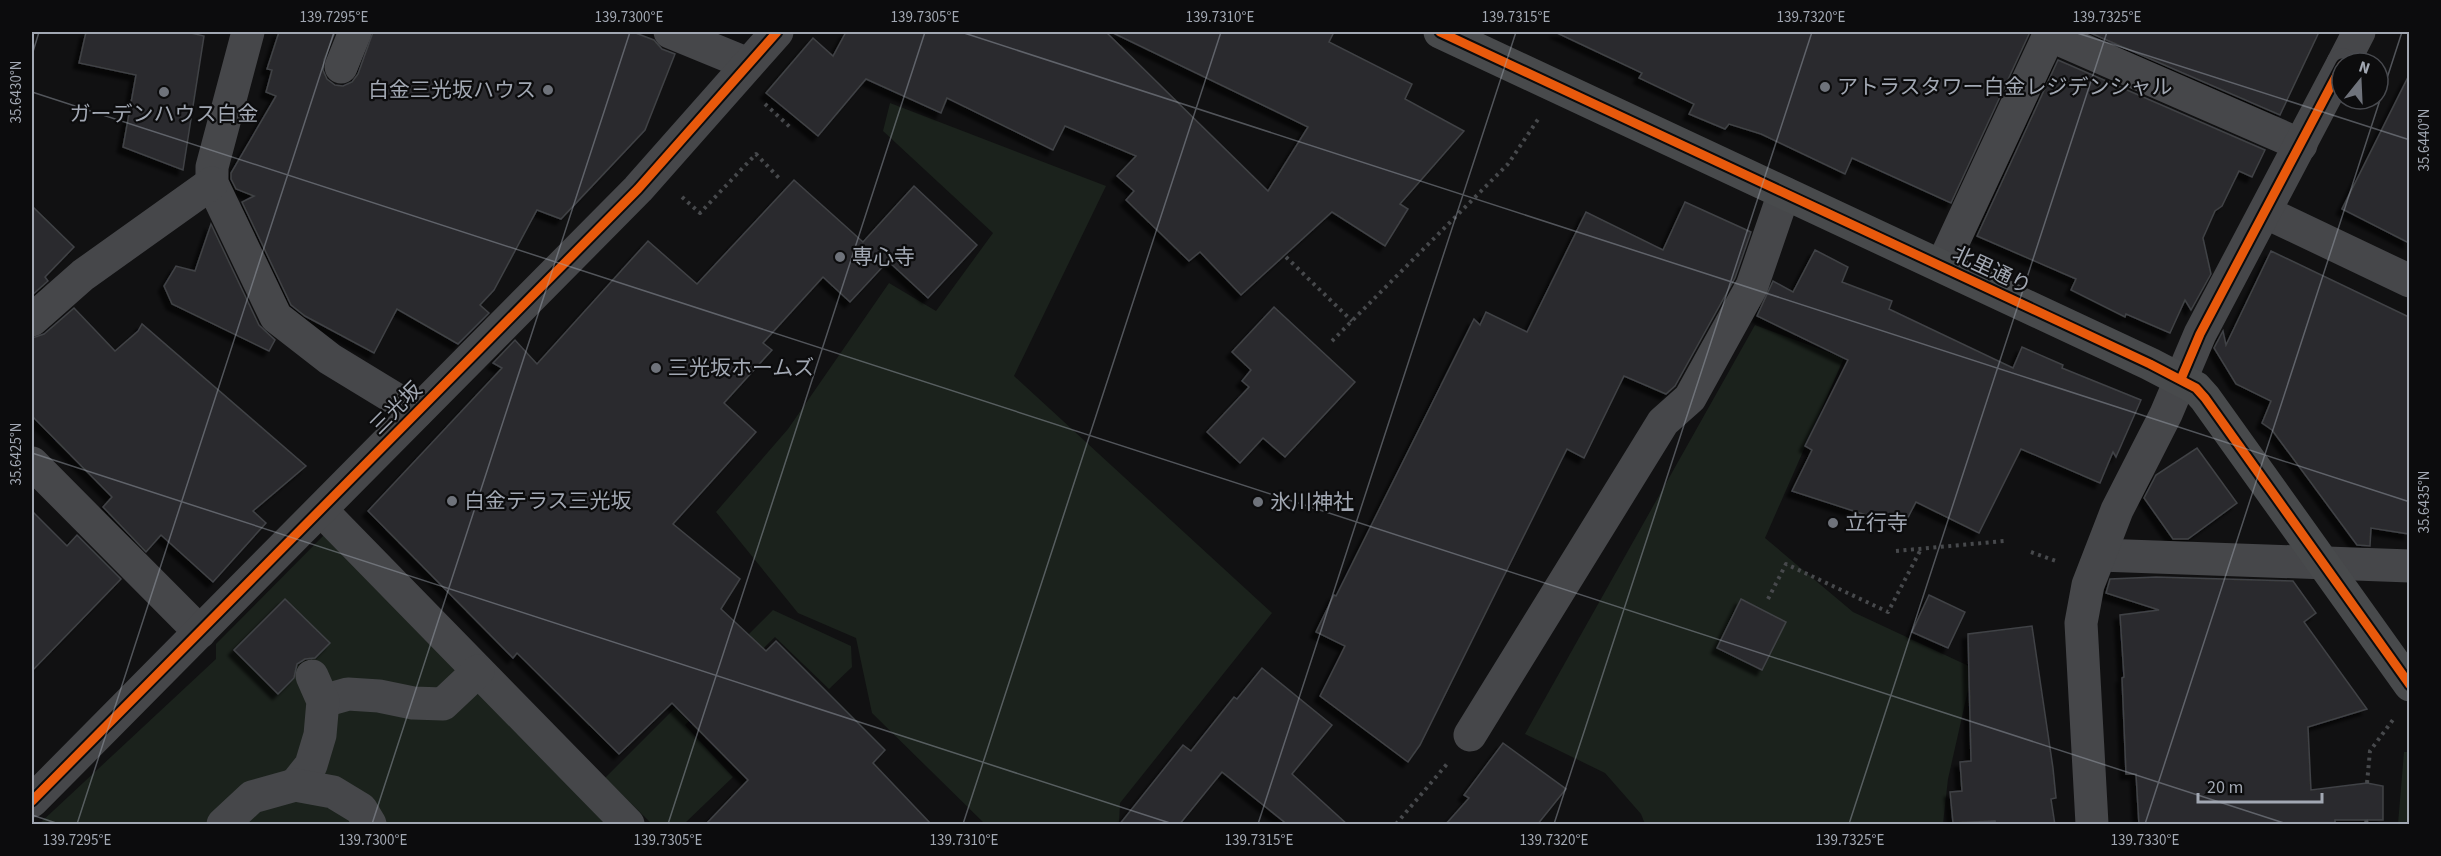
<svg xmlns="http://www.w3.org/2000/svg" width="2441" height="856" viewBox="0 0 2441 856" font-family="'Source Sans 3','Noto Sans JP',sans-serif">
<defs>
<filter id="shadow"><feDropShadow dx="-5.5" dy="5.5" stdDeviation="1.5" flood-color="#0009"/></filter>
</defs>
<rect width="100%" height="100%" fill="#111112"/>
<!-- green -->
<g fill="#1b221c">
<polygon points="890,103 1106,186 1014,376 1272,613 1120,803 1119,824 985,824 872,713 856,638 798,613 716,512 788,429 889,283 936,311 993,233 883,131"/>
<polygon points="1755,325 1844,358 1765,538 1853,612 1973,668 1948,779 1943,824 1645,824 1641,814 1605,773 1525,734"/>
<polygon points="326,533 612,824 39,824 216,659 216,644"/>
<polygon points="773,610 851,646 852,667 829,689 775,637 685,725 733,777 684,824 652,824 605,778"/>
<polygon points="2404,752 2409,752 2409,824 2398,824"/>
</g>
<!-- building -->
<g fill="#2c2c2d" stroke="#404246" stroke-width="1.5" filter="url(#shadow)">
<polygon points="86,32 187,32 204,36 183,170 123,147 136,75 79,63"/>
<polygon points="279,32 335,32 324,60 323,70 327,79 335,85 343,86 352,82 358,74 373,32 633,32 654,40 662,49 675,54 645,130 561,219 537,210 494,290 480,305 489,313 458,344 397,309 374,353 305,316 291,305 242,202 254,196 236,189 231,179 231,173 276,96 266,92 272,70 267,69"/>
<polygon points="846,32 1106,32 1268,191 1308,127 1111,32 1334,32 1329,42 1412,84 1405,99 1464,131 1400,204 1408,209 1385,246 1332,212 1241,295 1200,252 1189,261 1126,200 1134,191 1117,176 1136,156 1065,126 1053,150 947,98 941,113 866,79 818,136 766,93 813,38 833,56"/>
<polygon points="1555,32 2030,32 1951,203 1852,158 1845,174 1761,134 1729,124 1725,129 1689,114 1694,104 1639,78 1642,73"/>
<polygon points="2088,32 2319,32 2280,115"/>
<polygon points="2058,60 2265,150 2252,177 2239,171 2222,206 2215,211 2203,238 2211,274 2191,310 2185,300 2170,333 2126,314 2125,317 2071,290 2076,279 1977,236"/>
<polygon points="2409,75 2409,243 2342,209"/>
<polygon points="794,180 863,242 914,186 977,245 928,298 888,261 850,302 823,277 763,343 772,350 724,403 756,432 673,524 740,579 721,609 766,651 776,641 885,750 873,763 932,825 705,825 748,780 672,703 619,754 517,653 513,658 368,511 502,368 493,363 515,340 537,364 648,241 697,284"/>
<polygon points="1685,202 1751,232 1735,278 1675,386 1666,394 1624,376 1584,458 1567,449 1420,745 1408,762 1320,696 1345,646 1316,632 1334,595 1336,596 1474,319 1480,325 1486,312 1527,332 1586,212 1663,250"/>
<polygon points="32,206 74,247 45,277 48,281 32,295"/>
<polygon points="211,224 259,325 275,340 269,351 172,304 164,286 176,266 195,271"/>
<polygon points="1815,250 1848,267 1842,282 1892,301 1889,309 2013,368 2022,347 2063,365 2062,368 2141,400 2116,457 2113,452 2100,483 2021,449 1979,533 1916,502 1903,527 1792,491 1812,450 1805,446 1848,360 1757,316 1773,281 1793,292"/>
<polygon points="2271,251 2409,317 2409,534 2371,528 2370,546 2357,545 2272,430 2262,423 2271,401 2236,384 2214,348 2223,331 2226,345"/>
<polygon points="1274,307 1355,382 1285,457 1263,438 1240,463 1207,432 1249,387 1242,381 1251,370 1232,352"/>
<polygon points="74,308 115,351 138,331 142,324 306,466 253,511 266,523 213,582 161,535 146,552 103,507 112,497 32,416 32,338 44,334"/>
<polygon points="2197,448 2237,503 2188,539 2173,539 2144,498 2156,475"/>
<polygon points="32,511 67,546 77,535 121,579 32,671"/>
<polygon points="2156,577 2293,581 2316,613 2304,622 2367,709 2308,727 2311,790 2367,783 2383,786 2383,820 2335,820 2335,825 2139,825 2136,774 2126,774 2122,678 2124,677 2120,615 2159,610 2106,593 2110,579"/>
<polygon points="1929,595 1965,612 1948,648 1912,632"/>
<polygon points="285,599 330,643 315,658 305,659 297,664 294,678 278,694 234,650"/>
<polygon points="1741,599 1786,622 1762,670 1717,648"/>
<polygon points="2032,626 2053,768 2056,798 2051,799 2055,825 1996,825 1995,821 1953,823 1950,792 1962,791 1960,762 1971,761 1968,634"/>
<polygon points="1262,668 1332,725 1292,774 1348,825 1288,825 1222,772 1179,825 1119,825 1183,745 1191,751 1234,697 1237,699"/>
<polygon points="1503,743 1566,789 1537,825 1445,825 1469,798 1464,795"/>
</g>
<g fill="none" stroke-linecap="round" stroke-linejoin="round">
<!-- path -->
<g stroke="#47494c" stroke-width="4" stroke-dasharray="3 4.5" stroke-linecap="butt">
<polyline points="765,104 791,128"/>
<polyline points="682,197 700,213 756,154 779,178"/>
<polyline points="1286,257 1352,321"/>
<polyline points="1332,341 1508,164 1539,118"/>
<polyline points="1896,551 2004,541"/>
<polyline points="2031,552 2056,561"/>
<polyline points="1768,599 1786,564 1888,612 1921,549"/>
<polyline points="2367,783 2370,751 2395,717"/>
<polyline points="2366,820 2367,824"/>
<polyline points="1396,824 1447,764"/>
</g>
<!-- minor -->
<g stroke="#46474a" stroke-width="33">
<polyline points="248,32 212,167 212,183 276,317 330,359 417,412"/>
<polyline points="670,32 748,64"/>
<polyline points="2343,63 2359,32"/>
<polyline points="341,67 355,32"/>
<polyline points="2265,212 2410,281"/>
<polyline points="1942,266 2049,35 2301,145"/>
<polyline points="32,320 83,275 212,183"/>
<polyline points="32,463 200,632"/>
<polyline points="321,510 628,824"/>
<polyline points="2100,555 2410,566"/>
<polyline points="323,701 348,694 379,696 413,703 443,704 478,671"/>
<polyline points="1470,735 1663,422 1690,398 1752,286 1784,193"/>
<polyline points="295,785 311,765 320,735 323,701 312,676"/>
<polyline points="32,801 638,189 777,32"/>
<polyline points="223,824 252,797 295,785 333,792 361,809 370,824"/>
<polyline points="2092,824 2081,623 2088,585 2117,510 2166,414 2200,334 2342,65"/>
</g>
<!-- major -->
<polyline stroke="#484a4c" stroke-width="33" points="1440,32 2150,364 2196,388 2205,398 2410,685"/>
<!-- cycleway casing -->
<g stroke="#0c0c0d" stroke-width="13">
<g id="cycleway">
<polyline points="1440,32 2150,364 2196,388 2205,398 2410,685"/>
<polyline points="2181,379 2200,334 2342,65"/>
<polyline points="32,801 638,189 777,32"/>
</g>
</g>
<!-- cycleway -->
<use href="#cycleway" stroke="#e8590c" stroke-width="9"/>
</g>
<!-- ticks -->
<path fill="none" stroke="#a2a8b3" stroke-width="1.5" stroke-opacity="0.45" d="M961,32L2410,502M2074,32L2410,140M32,55L39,32M32,92L2287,824M32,453L1173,824M32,815L59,824M77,824L334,32M372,824L630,32M668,824L925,32M963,824L1221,32M1258,824L1516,32M1554,824L1812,32M1849,824L2107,32M2145,824L2402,32"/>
<!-- markers -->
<g fill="#6f737b" stroke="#0c0c0d" stroke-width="2">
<circle cx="1825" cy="87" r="6"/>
<circle cx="548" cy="90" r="6"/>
<circle cx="164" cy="92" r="6"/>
<circle cx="840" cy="257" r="6"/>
<circle cx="656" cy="368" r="6"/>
<circle cx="452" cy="501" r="6"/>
<circle cx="1258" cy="502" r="6"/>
<circle cx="1833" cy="523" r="6"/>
</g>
<g text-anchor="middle" stroke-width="4.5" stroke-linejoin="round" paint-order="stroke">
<!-- poi labels -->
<g font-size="21" fill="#a2a8b3" stroke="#0c0c0d" text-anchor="start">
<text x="1837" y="94">アトラスタワー白金レジデンシャル</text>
<text x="536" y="97" text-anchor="end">白金三光坂ハウス</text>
<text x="164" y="121" text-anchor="middle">ガーデンハウス白金</text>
<text x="852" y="264">専心寺</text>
<text x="668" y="375">三光坂ホームズ</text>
<text x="464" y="508">白金テラス三光坂</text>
<text x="1270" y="509">氷川神社</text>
<text x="1845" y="530">立行寺</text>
</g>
<!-- street labels -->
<g font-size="21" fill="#a2a8b3" stroke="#0c0c0d">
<text transform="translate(1992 270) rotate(25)" y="7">北里通り</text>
<text transform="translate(396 408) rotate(-45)" y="7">三光坂</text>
</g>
</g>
<!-- border -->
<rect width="2441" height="856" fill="none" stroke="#0c0c0d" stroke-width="66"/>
<!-- north arrow -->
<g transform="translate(2360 81) rotate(18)"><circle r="28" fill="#0c0c0d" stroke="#484a4f" stroke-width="1.5"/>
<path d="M0-4.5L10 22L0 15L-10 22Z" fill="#6f737b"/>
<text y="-9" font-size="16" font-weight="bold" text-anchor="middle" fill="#a2a8b3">N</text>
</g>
<!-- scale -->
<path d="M2198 793v9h124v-9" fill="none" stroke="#a2a8b3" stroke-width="3"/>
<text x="2207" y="793" font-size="18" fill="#a2a8b3" stroke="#0c0c0d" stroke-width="4.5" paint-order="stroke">20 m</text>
<rect x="33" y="33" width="2375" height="790" fill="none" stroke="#a2a8b3" stroke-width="2"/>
<g font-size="15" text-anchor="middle" fill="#a2a8b3">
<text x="334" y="22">139.7295°E</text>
<text x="629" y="22">139.7300°E</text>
<text x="925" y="22">139.7305°E</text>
<text x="1220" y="22">139.7310°E</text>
<text x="1516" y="22">139.7315°E</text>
<text x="1811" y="22">139.7320°E</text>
<text x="2107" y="22">139.7325°E</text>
<text transform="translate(16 92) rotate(-90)" y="5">35.6430°N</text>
<text transform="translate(2424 140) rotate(-90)" y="5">35.6440°N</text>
<text transform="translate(16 454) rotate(-90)" y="5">35.6425°N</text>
<text transform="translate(2424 502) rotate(-90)" y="5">35.6435°N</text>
<text x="77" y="845">139.7295°E</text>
<text x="373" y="845">139.7300°E</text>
<text x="668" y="845">139.7305°E</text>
<text x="964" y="845">139.7310°E</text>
<text x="1259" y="845">139.7315°E</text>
<text x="1554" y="845">139.7320°E</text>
<text x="1850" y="845">139.7325°E</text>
<text x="2145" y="845">139.7330°E</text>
</g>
</svg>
